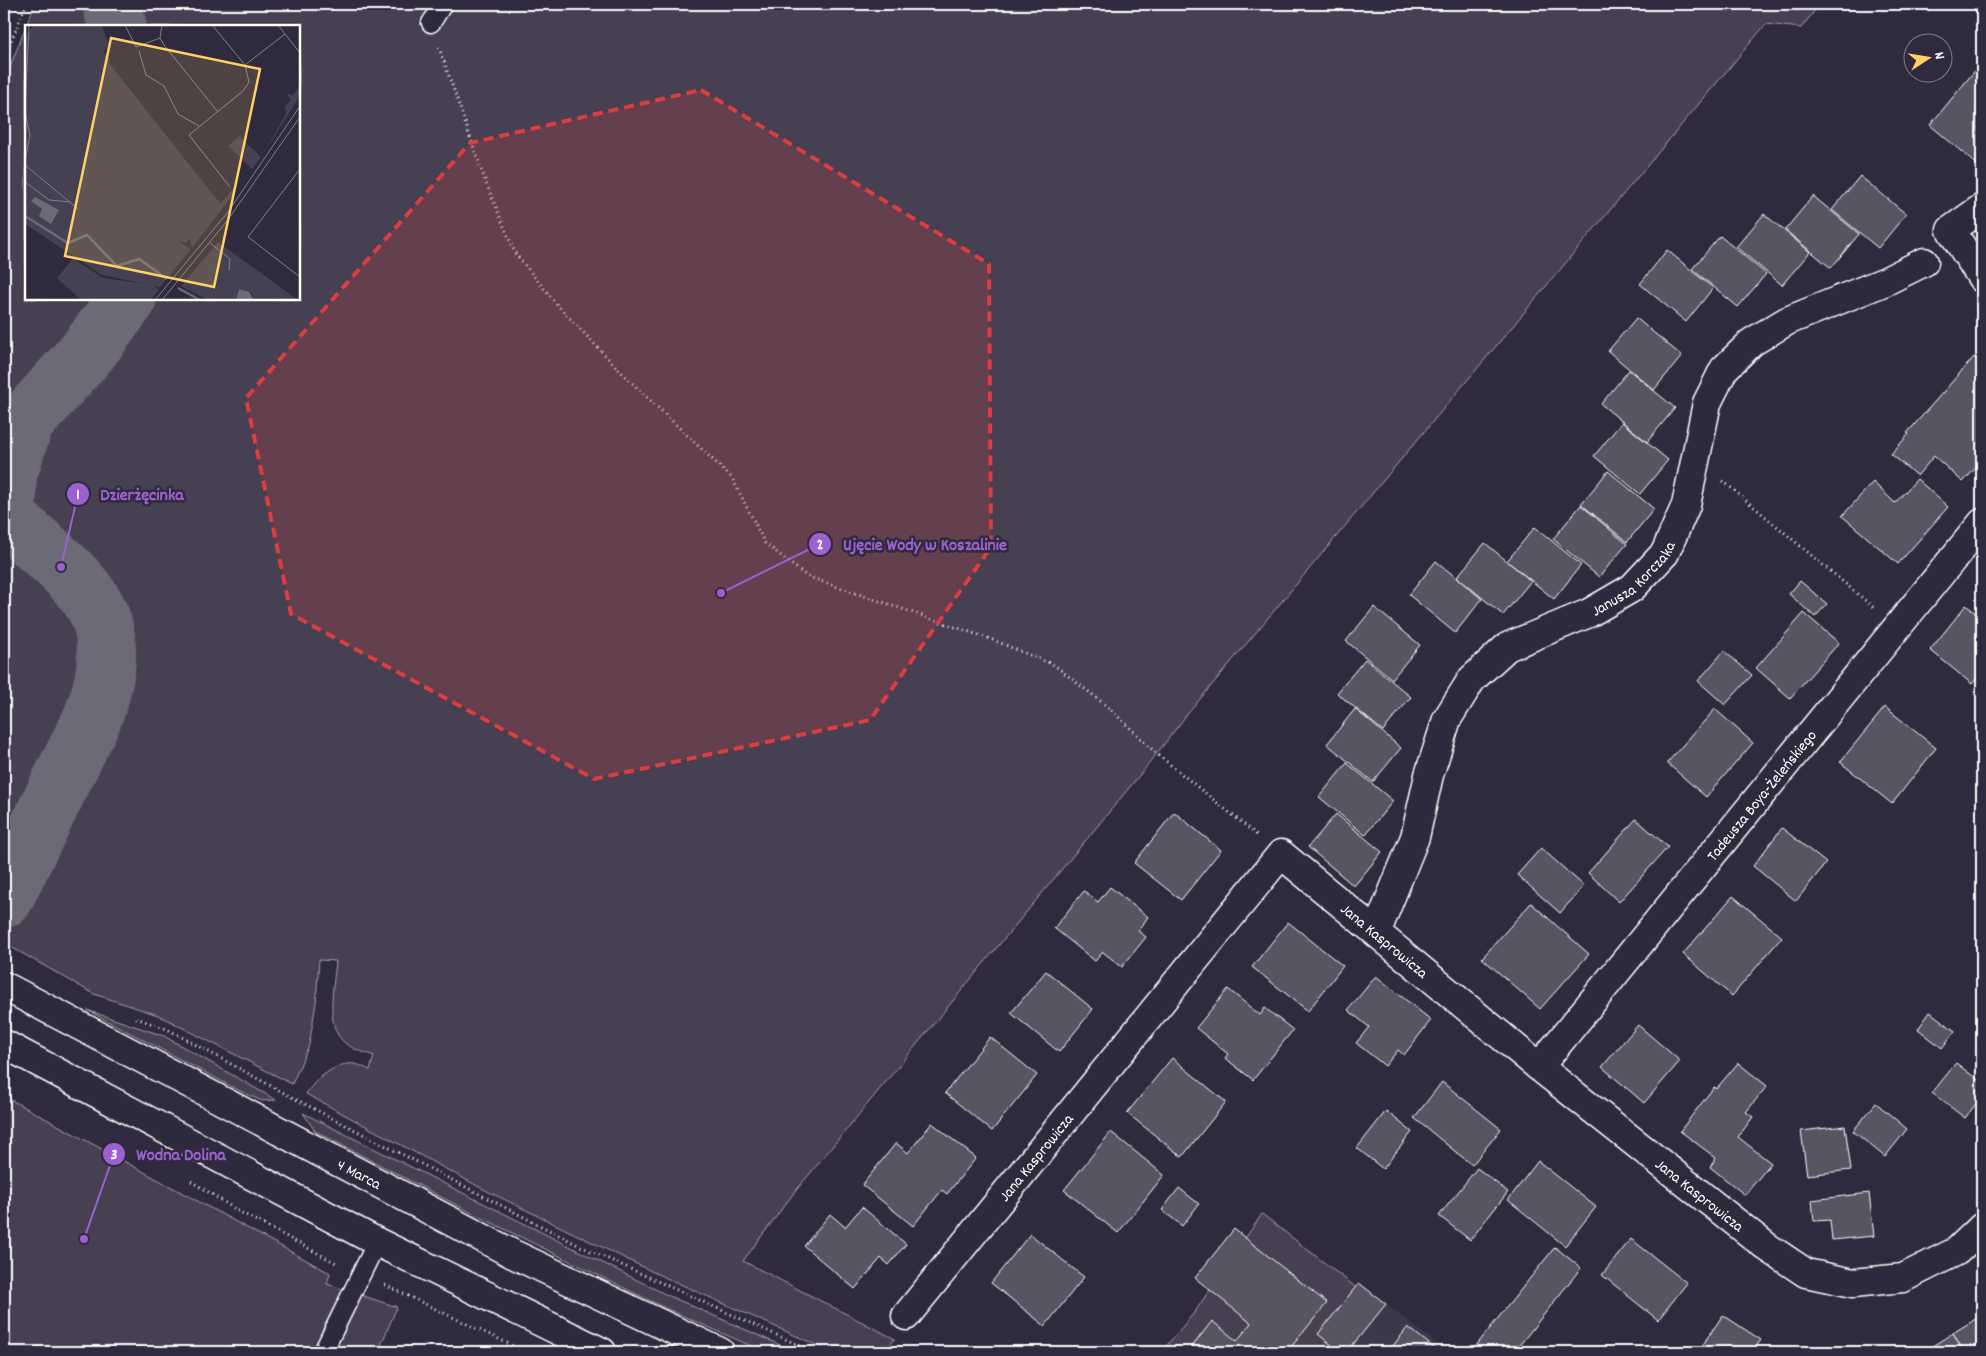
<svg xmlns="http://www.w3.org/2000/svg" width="1986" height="1356" viewBox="0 0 1986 1356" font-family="Dekko,sans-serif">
<rect width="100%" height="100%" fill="#2f2a3d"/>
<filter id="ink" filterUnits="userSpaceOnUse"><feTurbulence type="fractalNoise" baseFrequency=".02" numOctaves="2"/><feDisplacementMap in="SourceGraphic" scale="10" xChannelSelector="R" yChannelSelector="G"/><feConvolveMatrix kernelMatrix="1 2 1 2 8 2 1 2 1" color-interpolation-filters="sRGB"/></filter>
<g filter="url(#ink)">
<!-- built -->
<polygon fill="#3c3749" points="1386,1304 1448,1352 1341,1352"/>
<!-- green -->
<g fill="#464152" stroke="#a2a0a8">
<path d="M35,4H1820L1801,28L1766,24L1185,717L1148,765L793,1194L743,1261L895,1339L883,1352H832L653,1272L485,1190L306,1094C314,1080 337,1061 355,1064C360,1065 365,1068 370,1070L374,1056C365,1052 353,1050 345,1043C324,1026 334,986 336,961L319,960L316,1003L309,1045L292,1084L158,1015L94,994L4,943V82L26,26V299H299V26H26Z"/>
<polygon points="87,1010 164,1036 276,1100 262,1101 240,1091"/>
<polygon points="4,1096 330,1273 327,1284 397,1307 378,1352 4,1352"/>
<polygon points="303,1113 667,1295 796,1352 765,1352 665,1308 474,1214 315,1131"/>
<polygon points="1262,1214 1368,1297 1344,1348 1341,1352 1161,1352 1194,1313"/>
</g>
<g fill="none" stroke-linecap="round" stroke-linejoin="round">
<!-- river -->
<g stroke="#6d6a77" stroke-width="59">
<polyline points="112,4 117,26"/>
<path d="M4,898L92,719C107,681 116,635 90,598C71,570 32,541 7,518V476L24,423L89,350L127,299"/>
</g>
</g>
<!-- building -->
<g fill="#595564" stroke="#fff">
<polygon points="1982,62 1982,167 1981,168 1930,125"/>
<polygon points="1860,176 1906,214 1878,248 1832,210"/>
<polygon points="1813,196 1859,234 1831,268 1785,230"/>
<polygon points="1764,214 1810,252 1782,285 1736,247"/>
<polygon points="1720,236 1766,274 1738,307 1692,269"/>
<polygon points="1667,250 1713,288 1686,322 1640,284"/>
<polygon points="1636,318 1682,356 1654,390 1608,351"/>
<polygon points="1974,357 1982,365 1982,461 1963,482 1934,456 1917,476 1891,454 1909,434 1907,433"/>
<polygon points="1629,370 1675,408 1647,442 1601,404"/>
<polygon points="1622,422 1668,460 1640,494 1594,456"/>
<polygon points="1608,471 1654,509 1627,542 1581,504"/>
<polygon points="1917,479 1948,507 1898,564 1842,516 1873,482 1895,503"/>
<polygon points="1581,505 1627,544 1599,577 1553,539"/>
<polygon points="1535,527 1581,565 1554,599 1507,561"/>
<polygon points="1485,543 1531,581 1503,615 1457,577"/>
<polygon points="1436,561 1482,599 1455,633 1409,595"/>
<polygon points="1800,581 1827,604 1815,617 1789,594"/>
<polygon points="1966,605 1982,618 1982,672 1972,684 1930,650"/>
<polygon points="1374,607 1420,645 1392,679 1346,641"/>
<polygon points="1804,613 1839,643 1790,698 1756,668"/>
<polygon points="1724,651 1752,675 1725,705 1698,681"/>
<polygon points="1365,659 1411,697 1383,731 1337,693"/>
<polygon points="1885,707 1936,748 1892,804 1840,762"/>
<polygon points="1355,709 1401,748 1373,782 1327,744"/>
<polygon points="1715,709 1753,743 1706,797 1667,763"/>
<polygon points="1347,763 1393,801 1365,835 1319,797"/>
<polygon points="1174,812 1221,850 1181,900 1134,863"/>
<polygon points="1336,814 1382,852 1354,886 1308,847"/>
<polygon points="1636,819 1668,847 1619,902 1588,873"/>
<polygon points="1782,828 1826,863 1796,901 1753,866"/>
<polygon points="1541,848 1584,886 1560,913 1517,875"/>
<polygon points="1110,887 1148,917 1138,931 1146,937 1122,967 1103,952 1095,961 1054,928 1084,891 1098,902"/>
<polygon points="1733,896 1782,937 1732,996 1683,954"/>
<polygon points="1531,903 1589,954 1540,1009 1482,958"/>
<polygon points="1288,922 1343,966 1308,1011 1252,967"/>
<polygon points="1046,971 1093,1009 1059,1052 1011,1013"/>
<polygon points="1376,976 1431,1020 1404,1055 1398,1050 1385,1066 1356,1043 1369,1027 1348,1010"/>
<polygon points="1228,989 1260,1015 1265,1008 1293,1030 1253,1080 1225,1058 1228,1054 1196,1028"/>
<polygon points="1930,1012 1955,1031 1942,1048 1918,1029"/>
<polygon points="1638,1025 1680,1061 1644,1103 1602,1067"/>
<polygon points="990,1037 1037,1075 992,1131 945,1093"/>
<polygon points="1172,1058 1226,1102 1182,1157 1127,1113"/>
<polygon points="1738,1063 1767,1086 1746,1112 1753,1117 1738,1137 1771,1163 1745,1195 1710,1167 1716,1158 1680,1131 1714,1087 1716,1089"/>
<polygon points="1956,1063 1982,1083 1982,1096 1965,1118 1932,1093"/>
<polygon points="1442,1082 1501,1129 1472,1165 1414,1118"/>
<polygon points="1876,1103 1907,1129 1885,1157 1853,1131"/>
<polygon points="1386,1111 1412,1132 1383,1169 1357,1148"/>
<polygon points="932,1123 976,1158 947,1194 942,1190 913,1226 862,1185 896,1143 908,1153"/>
<polygon points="1845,1126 1851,1170 1807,1175 1801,1131"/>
<polygon points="1111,1132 1164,1175 1118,1233 1064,1190"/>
<polygon points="1538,1161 1596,1207 1565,1246 1508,1200"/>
<polygon points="1477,1168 1508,1192 1470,1240 1439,1216"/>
<polygon points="1179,1188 1199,1204 1182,1226 1162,1210"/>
<polygon points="1869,1193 1874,1236 1832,1240 1830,1220 1814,1221 1812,1200"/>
<polygon points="862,1207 906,1244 889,1265 881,1258 855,1289 804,1246 830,1214 845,1227"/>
<polygon points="1234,1229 1327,1303 1287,1352 1279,1346 1274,1352 1188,1352 1212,1321 1237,1341 1251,1323 1195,1278"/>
<polygon points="1030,1234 1084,1277 1045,1326 991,1283"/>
<polygon points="1631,1239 1687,1283 1658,1320 1602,1275"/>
<polygon points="1555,1247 1581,1268 1514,1352 1471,1352"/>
<polygon points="1359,1283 1386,1304 1347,1352 1340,1352 1318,1334"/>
<polygon points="1723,1315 1761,1340 1752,1352 1712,1352 1702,1346"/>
<polygon points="1982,1315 1982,1352 1964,1352 1953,1333"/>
<polygon points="1408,1327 1439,1352 1388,1352"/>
<polygon points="1953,1333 1964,1352 1923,1352"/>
</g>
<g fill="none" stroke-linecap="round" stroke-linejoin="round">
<!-- service casing -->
<g stroke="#fff" stroke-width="21">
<g id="service">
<polyline points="431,23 443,4"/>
<polyline points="323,1352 377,1242"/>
</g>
</g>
<!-- minor casing -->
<g stroke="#fff" stroke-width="31">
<g id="minor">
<polyline points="1982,208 1951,230 1982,278"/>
<path id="s1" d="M1377,931L1415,837L1429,775L1447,719L1472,679L1507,647L1589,613L1632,588L1665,553L1686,505L1707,403L1724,369L1752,342L1787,321L1886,281L1924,262"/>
<path id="s2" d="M1539,1067L1982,523"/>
<path id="s3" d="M906,1316L1281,854L1539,1067L1767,1247L1806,1273L1853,1283L1903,1278L1957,1251L1982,1227"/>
</g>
</g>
<!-- secondary casing -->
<g stroke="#fff" stroke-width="31">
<g id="secondary">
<path id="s4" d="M4,986L513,1254L720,1352"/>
<polyline points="4,1044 377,1242 602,1352"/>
</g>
</g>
<!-- path -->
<g stroke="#fff" stroke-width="3" stroke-dasharray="1 4" stroke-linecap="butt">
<polyline points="439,47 486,183 515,253 559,307 627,378 732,478 765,543 806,576 993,640 1054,665 1107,706 1157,754 1257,835"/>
<polyline points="4,59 26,4"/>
<polyline points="1723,481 1873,607"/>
<polyline points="136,1018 167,1029 295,1099 582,1247 814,1352"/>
<polyline points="191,1181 238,1211 338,1264"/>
<polyline points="385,1285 526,1352"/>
<polyline points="890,1352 897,1345"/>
</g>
<!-- service -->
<use href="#service" stroke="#2f2a3d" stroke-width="18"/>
<!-- minor -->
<use href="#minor" stroke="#2f2a3d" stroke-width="28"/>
<!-- secondary -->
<use href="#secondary" stroke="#2f2a3d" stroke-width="28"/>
</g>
</g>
<!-- marked area -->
<path fill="#da3e3e" fill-opacity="0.2" stroke="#da3e3e" stroke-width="4" stroke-dasharray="10 6" stroke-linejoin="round" d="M701,90L989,264L991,547L870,720L594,779L291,614L246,398L470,143Z"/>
<g text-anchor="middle" stroke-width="5" stroke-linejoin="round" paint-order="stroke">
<!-- street labels -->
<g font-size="16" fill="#fff" stroke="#2f2a3d">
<text dy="6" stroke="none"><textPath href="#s1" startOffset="464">Janusza Korczaka</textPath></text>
<text dy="6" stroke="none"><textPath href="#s2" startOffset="351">Tadeusza Boya-Żeleńskiego</textPath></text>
<text dy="6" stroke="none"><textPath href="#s3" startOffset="730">Jana Kasprowicza</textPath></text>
<text dy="6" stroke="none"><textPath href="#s3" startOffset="205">Jana Kasprowicza</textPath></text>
<text dy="6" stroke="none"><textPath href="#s4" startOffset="402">4 Marca</textPath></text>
<text dy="6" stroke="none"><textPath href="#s3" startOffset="1135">Jana Kasprowicza</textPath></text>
</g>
</g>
<!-- overview -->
<g transform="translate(25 25)">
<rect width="275" height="275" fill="#2f2a3d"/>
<path d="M9,0H76L84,19L79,27L85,34L84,38L189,171L196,178L208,164L210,167L167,223L165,214L161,218L153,216L166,224L135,262L77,250L0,199V11ZM275,61V71L238,129L261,89L260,81L266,75L262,69L268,70ZM214,111L236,132L227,144L203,121ZM193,217L273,275H229L227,269L214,264L211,275H183L156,261ZM48,233L78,253L128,260L134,265L125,275H56L32,253Z" fill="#464152"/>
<path d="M10,172L34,185L26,199L14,191L17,184L6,176ZM214,264L224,267L229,275H211Z" fill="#6d6a77"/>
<path fill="none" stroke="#6d6a77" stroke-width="2.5" d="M0,191L43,218L62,210L92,241L114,234L142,254M153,263L175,275"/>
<path fill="none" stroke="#827f8b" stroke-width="1" d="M100,0L111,22L135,13M137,0L135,13L139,20L193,87M187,0L220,40L224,57L218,66L164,110L205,162M253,0L275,28M114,26L121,50L139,61L153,89L174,101M220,40L260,9M0,83L4,0M0,86L5,111L0,135M0,140L53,184M275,144L223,212L275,252M0,157L24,175L46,177M185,218L205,234L204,245M130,275L203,187L275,81M137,275L202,196L275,92"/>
<path fill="#ffd166" fill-opacity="0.15" stroke="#ffd166" stroke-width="2.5" d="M86,13L235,44L189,262L40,231Z"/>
<rect width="275" height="275" fill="none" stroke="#fff" stroke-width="2.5"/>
</g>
<!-- callouts -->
<path fill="none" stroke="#9c61cf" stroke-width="2" d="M61 567L78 494M721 593L820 544M84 1239L114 1154"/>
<g fill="#9c61cf" stroke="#2f2a3d" stroke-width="2">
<circle cx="61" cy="567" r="5"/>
<circle cx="721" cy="593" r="5"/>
<circle cx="84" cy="1239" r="5"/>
<circle cx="78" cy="494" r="12"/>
<circle cx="820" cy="544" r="12"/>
<circle cx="114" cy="1154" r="12"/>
</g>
<g font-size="15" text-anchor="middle" font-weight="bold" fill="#fff">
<text x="78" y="499">1</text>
<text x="820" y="549">2</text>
<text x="114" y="1159">3</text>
</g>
<g font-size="18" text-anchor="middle" font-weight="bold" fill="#9c61cf" stroke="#2f2a3d" stroke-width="5" stroke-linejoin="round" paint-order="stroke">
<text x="142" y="500">Dzierżęcinka</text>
<text x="925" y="550">Ujęcie Wody w Koszalinie</text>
<text x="181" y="1160">Wodna Dolina</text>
</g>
<!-- margin -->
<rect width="1986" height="1356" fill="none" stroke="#2f2a3d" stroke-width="20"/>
<rect x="10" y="10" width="1966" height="1336" fill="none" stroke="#fff" stroke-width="2" filter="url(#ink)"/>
<!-- north arrow -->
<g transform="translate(1928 58) rotate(78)"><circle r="24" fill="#2f2a3d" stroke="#827f8b"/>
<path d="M0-4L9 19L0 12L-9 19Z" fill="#ffd166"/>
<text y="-8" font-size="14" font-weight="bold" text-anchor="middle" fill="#ffffff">N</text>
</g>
</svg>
